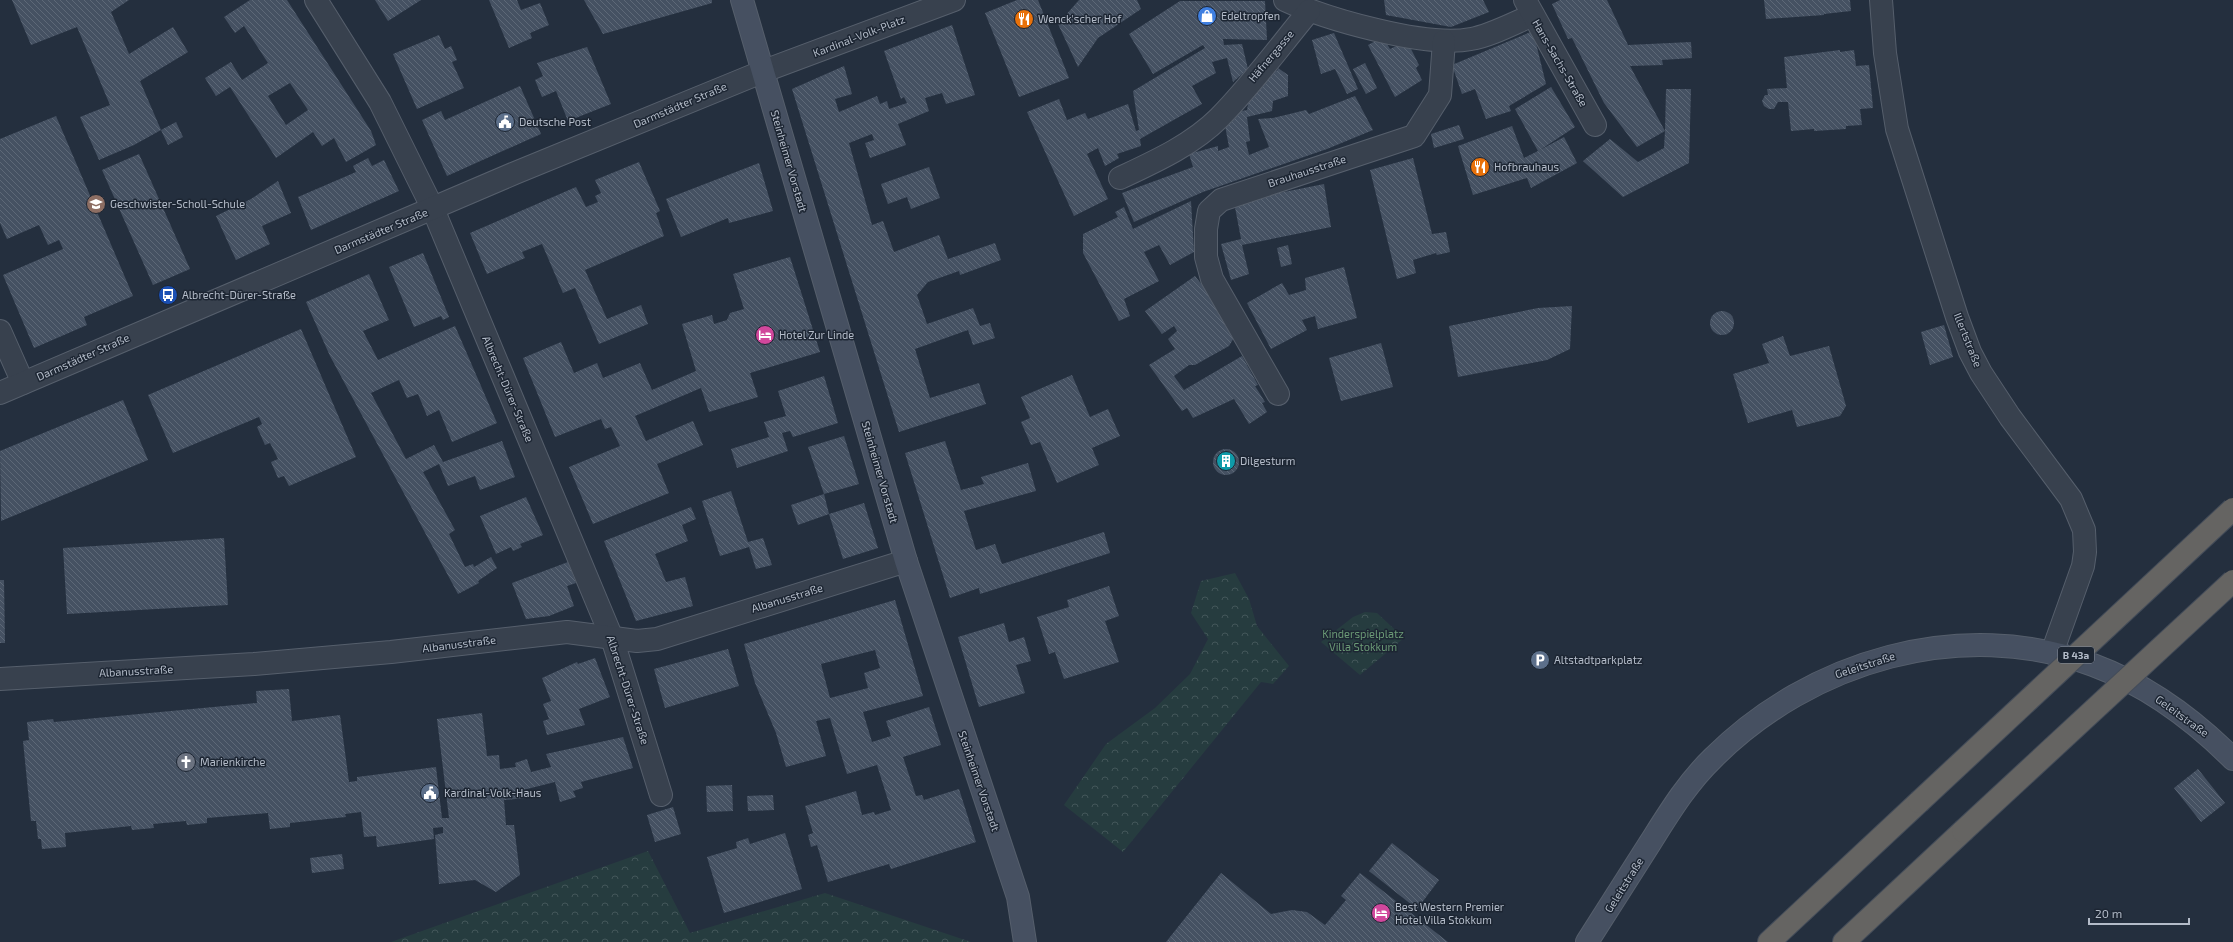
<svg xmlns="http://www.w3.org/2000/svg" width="2233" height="942" viewBox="0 0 2233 942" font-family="'Exo 2',sans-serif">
<defs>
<pattern id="forest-crowns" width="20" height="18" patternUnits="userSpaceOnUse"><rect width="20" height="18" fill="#263c3f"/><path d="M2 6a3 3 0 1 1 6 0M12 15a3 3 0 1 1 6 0" fill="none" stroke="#435659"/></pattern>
<pattern id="building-back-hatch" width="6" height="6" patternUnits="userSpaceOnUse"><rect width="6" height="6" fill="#455162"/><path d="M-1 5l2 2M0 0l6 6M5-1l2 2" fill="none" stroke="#5d6877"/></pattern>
</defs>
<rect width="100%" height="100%" fill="#242f3e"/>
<!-- forest -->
<g fill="url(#forest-crowns)">
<polygon points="1235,573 1249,599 1257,626 1289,666 1273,684 1261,682 1123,852 1064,805 1106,744 1155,708 1190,674 1208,639 1191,613 1201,581"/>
<polygon points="1365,612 1377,613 1404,638 1360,675 1321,642 1353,617"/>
<polygon points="648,851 690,933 825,893 971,942 391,942"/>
</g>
<!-- building -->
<g fill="url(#building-back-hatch)" fill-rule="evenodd">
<polygon points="12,0 129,0 111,12 129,54 173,27 188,52 140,81 161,130 134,145 99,160 80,117 110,105 77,27 31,45"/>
<path d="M250,0H287L371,131L376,145L346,162L334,138L322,146L313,132L276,158L230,87L216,96L205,78L231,62L242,80L268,63L244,26L235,33L224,17ZM290,83L308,110L286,125L268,96Z"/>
<polygon points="375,0 421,0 388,21"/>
<polygon points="489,0 517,0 521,10 540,3 549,25 530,33 532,38 509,48"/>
<polygon points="584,0 712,0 712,3 603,34"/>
<polygon points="1017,0 1038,0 1069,78 1019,97 985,13"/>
<polygon points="1079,0 1137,0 1141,9 1098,38 1078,67 1058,24"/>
<polygon points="1384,0 1483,0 1489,12 1451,27 1386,15"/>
<polygon points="1560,0 1607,0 1628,45 1691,42 1692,58 1662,60 1663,65 1630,66 1665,131 1666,89 1691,89 1689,163 1623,197 1583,161 1610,139 1638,162 1664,148 1665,131 1637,147 1604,103 1572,38 1568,39 1552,4"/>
<polygon points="1764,0 1850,0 1851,11 1824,14 1824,15 1766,19"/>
<polygon points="1180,1 1265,1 1267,40 1223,39 1224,45 1242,44 1248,69 1233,82 1227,58 1212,62 1216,73 1192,86 1202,104 1140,139 1141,146 1117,154 1119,158 1105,166 1098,148 1087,154 1108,199 1074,216 1027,112 1059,99 1067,120 1085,113 1088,119 1128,104 1136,131 1139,130 1133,91 1205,48 1203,45 1153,74 1129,34"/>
<polygon points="952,25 975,95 946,104 942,93 925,98 929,111 898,124 906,145 870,158 865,143 874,140 872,134 849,143 872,225 883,221 894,252 939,235 948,259 995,243 1001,260 960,275 959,271 928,282 917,295 927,324 973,308 980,326 990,323 995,338 973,345 968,330 915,349 930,398 979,383 986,404 899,432 792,89 844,66 852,94 835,99 839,112 877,96 880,104 887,101 889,109 907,103 904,97 901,99 884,51"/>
<polygon points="1533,31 1546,84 1509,106 1511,111 1486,119 1475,89 1462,94 1452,65"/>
<polygon points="1334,33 1358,89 1347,94 1335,69 1321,74 1312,40"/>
<polygon points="439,35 445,49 451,46 457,60 452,62 464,88 417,109 393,54"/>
<polygon points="1383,37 1390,49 1407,41 1419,65 1416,68 1422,80 1395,97 1368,45"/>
<polygon points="587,47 611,104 568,121 556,91 542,97 535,80 543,76 537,63"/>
<polygon points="1840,50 1840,52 1854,50 1856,66 1869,65 1873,108 1860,109 1862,125 1846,126 1846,129 1814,131 1814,129 1791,131 1788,102 1778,102 1774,109 1769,109 1764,106 1762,101 1765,95 1768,95 1767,89 1787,88 1784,57"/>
<polygon points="1365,63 1377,88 1366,94 1353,69"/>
<polygon points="1273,68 1277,71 1278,68 1288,75 1288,96 1273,101 1272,111 1247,117 1250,141 1246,142 1249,155 1269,147 1258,119 1273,118 1306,110 1309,114 1355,96 1373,130 1327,149 1203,192 1134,222 1122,193 1193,167 1189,154 1218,146 1218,151 1229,147 1223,115 1247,110 1250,93"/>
<polygon points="520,86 541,134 447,176 422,120 441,111 445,120"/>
<polygon points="1551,87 1575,127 1540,150 1564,137 1577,163 1531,188 1527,178 1473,195 1458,146 1512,126 1524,158 1538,151 1515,109"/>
<polygon points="56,116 133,296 84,317 87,325 34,348 3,275 63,249 59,240 48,245 39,225 7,239 0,223 0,139"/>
<polygon points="176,122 183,137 168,145 161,130"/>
<polygon points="1459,125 1464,139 1434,148 1431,134"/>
<polygon points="139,154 190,269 153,285 102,170"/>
<polygon points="368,158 372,166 384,160 399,191 311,230 298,197 356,172 353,166"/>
<polygon points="1413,158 1432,234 1446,232 1450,252 1437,255 1436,253 1413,260 1416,273 1397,279 1370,170"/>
<polygon points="639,162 660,211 656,213 664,236 585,270 607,319 641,305 648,324 599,344 575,288 563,293 542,244 522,252 525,258 487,274 470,233 576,187 586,207 598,202 595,196 601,193 595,180"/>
<polygon points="759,163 773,211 729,223 728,218 681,237 666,199"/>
<polygon points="929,167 940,198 911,209 907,197 888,204 881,184"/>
<polygon points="278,181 291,213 262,226 270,244 236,260 216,216 251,199"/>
<polygon points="1324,184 1331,227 1242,245 1249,274 1231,280 1221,244 1241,239 1234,202"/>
<polygon points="1191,201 1194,252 1170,265 1159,245 1144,252 1159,281 1124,299 1130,316 1119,321 1083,253 1083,234 1118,217 1115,212 1124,207 1133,229"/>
<polygon points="1288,245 1292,264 1281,267 1277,248"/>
<polygon points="423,253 449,317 443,320 441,316 414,327 389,267"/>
<polygon points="790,257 820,352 750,373 758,397 709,412 701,388 635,416 646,441 693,421 703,445 657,464 669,493 593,524 569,467 620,446 611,427 605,429 601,419 555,437 523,358 561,342 574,373 597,363 603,378 640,363 652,390 696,371 682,324 712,315 714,324 727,320 730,313 744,309 733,274"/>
<polygon points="1344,267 1357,318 1318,329 1315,316 1302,320 1307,330 1271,349 1247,303 1282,283 1289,295 1306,290 1305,278"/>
<polygon points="369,274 389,320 363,331 378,360 455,326 497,423 452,442 439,410 427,416 418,394 407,398 399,380 371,393 406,459 434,445 443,462 502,441 515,477 480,490 475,476 448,486 439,464 423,472 455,530 449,534 465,567 473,564 474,567 491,557 497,568 478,581 479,583 458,594 330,356 306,302"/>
<polygon points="1195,276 1225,314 1235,336 1229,346 1195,365 1189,365 1174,376 1184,390 1242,356 1258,385 1255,386 1265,402 1262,403 1267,412 1249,424 1234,399 1193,418 1187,408 1182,411 1149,365 1175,349 1168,339 1177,331 1174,326 1162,334 1145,311"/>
<polygon points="1572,306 1570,349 1547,360 1458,377 1449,326 1538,308"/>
<circle cx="1722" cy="323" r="12"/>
<polygon points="1944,325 1953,357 1930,365 1921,332"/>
<polygon points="301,329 356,457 289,486 284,476 278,478 271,462 278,459 270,443 265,445 257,427 262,424 259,417 173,453 148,395"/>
<polygon points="1783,336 1790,356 1829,346 1846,406 1840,416 1797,427 1792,410 1748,423 1733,374 1769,363 1762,344"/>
<polygon points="1381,343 1393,387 1341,401 1329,358"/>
<polygon points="1072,375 1090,417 1108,409 1120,436 1092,448 1099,465 1057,483 1040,442 1031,445 1021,422 1030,418 1021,397"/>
<polygon points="824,376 838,423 793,437 790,431 782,433 788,451 737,468 731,449 769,437 764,422 786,416 778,391"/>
<polygon points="123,400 148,460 1,521 0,451"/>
<polygon points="844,436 859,484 824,494 808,447"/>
<polygon points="945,441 961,490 984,484 981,477 1028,463 1036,491 964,511 976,550 995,544 1002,564 1104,532 1110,553 980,594 979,588 950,598 905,453"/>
<circle cx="1226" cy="462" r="13"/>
<polygon points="731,491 748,542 763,538 772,565 756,569 749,547 720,556 702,501"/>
<polygon points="824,494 829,514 798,525 791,505"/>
<polygon points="526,497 543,535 520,544 522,547 513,551 511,547 496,554 480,516"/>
<polygon points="864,503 878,548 843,559 829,514"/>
<polygon points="691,507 696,519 682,525 688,541 655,554 666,582 685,577 693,606 636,621 604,541"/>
<polygon points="224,538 228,605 67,614 63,548"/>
<polygon points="568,562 576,583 567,586 574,606 549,616 526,619 512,583"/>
<polygon points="0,580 4,580 5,643 0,643"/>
<polygon points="1109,586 1119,616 1105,621 1119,662 1064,679 1055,652 1049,654 1037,617 1069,607 1067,600"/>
<path d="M895,600L923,696L863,712L872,742L891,736L886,721L929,707L941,745L903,757L916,796L922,795L924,800L959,789L976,842L891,869L889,864L828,882L817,845L811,847L808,835L813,833L805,806L856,791L862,815L874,812L875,815L891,810L877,765L847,774L830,718L816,721L826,756L786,767L776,733L755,683L744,644ZM875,650L880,668L864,673L868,688L830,698L821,664Z"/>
<polygon points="1004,623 1009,642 1024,637 1031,661 1016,665 1025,693 979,707 958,637"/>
<polygon points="728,649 739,686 665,708 654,669"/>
<polygon points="595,658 610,697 579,709 585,725 547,735 543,721 549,719 543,704 551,701 542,678 577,662 578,664"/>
<polygon points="289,689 292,721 340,715 349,782 357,781 357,777 436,767 442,818 449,818 437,719 482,713 487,756 499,755 500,769 516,767 515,763 527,759 531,772 551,767 546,754 623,737 633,768 581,782 583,788 573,791 576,797 560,802 555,782 523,790 526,798 504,800 506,825 514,825 520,875 496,892 475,880 439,884 435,835 443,833 443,827 433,828 434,839 377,847 376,836 364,837 361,812 345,814 346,817 290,823 290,827 270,829 268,813 207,818 207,823 187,825 186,821 153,824 154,828 132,830 131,826 65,833 66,847 42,849 41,839 38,839 36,821 31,821 23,741 29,740 27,722 53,719 54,722 257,703 256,691"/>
<polygon points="2198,769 2225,803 2201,822 2174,788"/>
<polygon points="732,785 733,811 707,812 706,786"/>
<polygon points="773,795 774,810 748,811 747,796"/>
<polygon points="673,807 681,834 655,842 647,815"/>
<polygon points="785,833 802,889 724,913 707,857 737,848 736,842 748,838 750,844"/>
<polygon points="1392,843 1439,880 1417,909 1369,871"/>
<polygon points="342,854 344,869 312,873 310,858"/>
<polygon points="1221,873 1271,914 1292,910 1307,912 1325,925 1346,900 1341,896 1360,873 1448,942 1166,942"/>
</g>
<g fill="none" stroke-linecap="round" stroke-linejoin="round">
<!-- minor casing -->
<g stroke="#565f6c" stroke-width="24">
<g id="minor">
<polyline points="316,0 380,102 433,209 612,638 661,795"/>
<path d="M1285,0C1326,19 1426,48 1471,39C1490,36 1514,23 1533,15"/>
<polyline points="1525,0 1595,125"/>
<polyline points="1881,0 1885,53 1897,129 1957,317 1970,352 1981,373 2010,417 2071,499 2084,530 2085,552 2083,566 2052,653"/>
<polyline points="764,71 954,0"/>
<path d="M1120,178C1154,162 1192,145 1219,118C1250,87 1280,46 1309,11"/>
<polyline points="0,331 23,383"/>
<polyline points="1278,394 1212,279 1206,257 1206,229 1209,211 1221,200 1414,136 1440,95 1444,41"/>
<polyline points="0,679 254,664 391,652 567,632 637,641 657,639 906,561"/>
</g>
</g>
<!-- tertiary casing -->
<g stroke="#565f6c" stroke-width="24">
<polyline id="tertiary" points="0,393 515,173 764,71"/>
</g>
<!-- secondary casing -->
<g stroke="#565f6c" stroke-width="24">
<g id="secondary">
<polyline points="742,0 906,561 1018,897 1025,942"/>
<path d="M1587,942C1608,909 1629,876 1650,843C1669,813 1687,783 1713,758C1810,661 1961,616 2093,665C2147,685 2193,719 2233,759"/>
</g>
</g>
<!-- trunk casing -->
<g stroke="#434c59" stroke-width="24">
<g id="trunk">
<polyline points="1769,942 1919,802"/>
<polyline points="1844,942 1963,831"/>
</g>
</g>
<!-- minor -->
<use href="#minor" stroke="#38414e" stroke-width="22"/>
<!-- tertiary -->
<use href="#tertiary" stroke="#38414e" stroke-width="22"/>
<!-- secondary -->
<use href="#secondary" stroke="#465061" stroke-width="22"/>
<!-- trunk -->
<use href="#trunk" stroke="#656462" stroke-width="22"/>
<!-- trunk-bridge casing -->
<g stroke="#434c59" stroke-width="24" stroke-linecap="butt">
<g id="trunk-bridge">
<polyline points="1919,802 2233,509"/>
<polyline points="1963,831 2233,581"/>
</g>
</g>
<!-- trunk-bridge -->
<use href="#trunk-bridge" stroke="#656462" stroke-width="22"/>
</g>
<!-- icons -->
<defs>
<g id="shop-disc" transform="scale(1)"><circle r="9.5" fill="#3f7fe0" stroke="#1d2633"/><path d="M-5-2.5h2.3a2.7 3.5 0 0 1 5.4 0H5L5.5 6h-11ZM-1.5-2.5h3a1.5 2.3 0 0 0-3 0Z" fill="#fff"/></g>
<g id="restaurant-disc" transform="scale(1)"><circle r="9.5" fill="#e8710a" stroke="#1d2633"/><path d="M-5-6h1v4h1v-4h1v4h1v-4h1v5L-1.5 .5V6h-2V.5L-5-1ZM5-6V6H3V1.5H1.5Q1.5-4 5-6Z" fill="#fff"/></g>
<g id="civic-disc" transform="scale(1)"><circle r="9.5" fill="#5c6f8a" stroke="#1d2633"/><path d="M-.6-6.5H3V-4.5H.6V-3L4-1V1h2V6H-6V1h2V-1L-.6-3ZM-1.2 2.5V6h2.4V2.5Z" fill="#fff"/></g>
<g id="school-disc" transform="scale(1)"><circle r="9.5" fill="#8d6e63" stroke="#1d2633"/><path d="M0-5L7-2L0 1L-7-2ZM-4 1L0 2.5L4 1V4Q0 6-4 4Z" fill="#fff"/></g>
<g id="bus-disc" transform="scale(1)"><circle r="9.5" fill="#1a4fb4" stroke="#1d2633"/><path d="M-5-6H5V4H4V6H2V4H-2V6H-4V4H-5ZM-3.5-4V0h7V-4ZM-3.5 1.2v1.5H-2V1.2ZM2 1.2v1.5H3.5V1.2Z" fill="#fff"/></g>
<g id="hotel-disc" transform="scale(1)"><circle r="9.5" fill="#d1479c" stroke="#1d2633"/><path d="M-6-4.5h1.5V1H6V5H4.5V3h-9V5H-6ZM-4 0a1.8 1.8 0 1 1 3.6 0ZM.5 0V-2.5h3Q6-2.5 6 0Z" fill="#fff"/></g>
<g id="building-disc" transform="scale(1)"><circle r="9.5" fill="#0f9aa8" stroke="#1d2633"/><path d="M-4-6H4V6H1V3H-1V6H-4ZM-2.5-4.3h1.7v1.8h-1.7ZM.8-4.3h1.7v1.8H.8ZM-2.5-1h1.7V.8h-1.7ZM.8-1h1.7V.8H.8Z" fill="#fff"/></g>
<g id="parking-disc" transform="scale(1)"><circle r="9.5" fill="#5c6f8a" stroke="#1d2633"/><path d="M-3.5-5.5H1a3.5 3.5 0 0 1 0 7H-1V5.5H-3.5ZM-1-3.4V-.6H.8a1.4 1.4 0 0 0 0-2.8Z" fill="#fff"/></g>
<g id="church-disc" transform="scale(1)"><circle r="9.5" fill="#6b7280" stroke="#1d2633"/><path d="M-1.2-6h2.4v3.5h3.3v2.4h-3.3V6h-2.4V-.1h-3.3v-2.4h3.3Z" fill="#fff"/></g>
</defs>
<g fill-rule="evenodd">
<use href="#shop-disc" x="1207" y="16"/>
<use href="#restaurant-disc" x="1024" y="19"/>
<use href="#civic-disc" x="505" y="122"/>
<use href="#restaurant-disc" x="1480" y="167"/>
<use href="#school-disc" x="96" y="204"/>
<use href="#bus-disc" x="168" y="295"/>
<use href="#hotel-disc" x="765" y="335"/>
<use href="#building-disc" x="1226" y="461"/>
<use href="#parking-disc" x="1540" y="660"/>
<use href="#church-disc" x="186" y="762"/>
<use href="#civic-disc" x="430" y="793"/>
<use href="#hotel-disc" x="1381" y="913"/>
</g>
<g text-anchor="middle" stroke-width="3" stroke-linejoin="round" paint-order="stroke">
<!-- shield labels -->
<rect fill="#1d2633" stroke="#878f9c" stroke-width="1" x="2058" y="647" width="36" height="16" rx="3"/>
<g font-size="10" font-weight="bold" fill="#b4bcc9">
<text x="2076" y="659">B 43a</text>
</g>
<!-- poi labels -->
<g font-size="11" fill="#b4bcc9" stroke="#1d2633" text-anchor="start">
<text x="1221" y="20">Edeltropfen</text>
<text x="1038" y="23">Wenck'scher Hof</text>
<text x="519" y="126">Deutsche Post</text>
<text x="1494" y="171">Hofbrauhaus</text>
<text x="110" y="208">Geschwister-Scholl-Schule</text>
<text x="182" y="299">Albrecht-Dürer-Straße</text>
<text x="779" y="339">Hotel Zur Linde</text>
<text x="1240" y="465">Dilgesturm</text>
<text x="1554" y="664">Altstadtparkplatz</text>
<text x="200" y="766">Marienkirche</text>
<text x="444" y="797">Kardinal-Volk-Haus</text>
<text x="1395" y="911">Best Western Premier<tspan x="1395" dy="13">Hotel Villa Stokkum</tspan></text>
</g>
<!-- street labels -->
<g font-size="11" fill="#b4bcc9" stroke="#1d2633">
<text transform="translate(859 36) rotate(-21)" y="4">Kardinal-Volk-Platz</text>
<text transform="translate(1271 56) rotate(-50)" y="4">Häfnergasse</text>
<text transform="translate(1560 63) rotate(60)" y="4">Hans-Sachs-Straße</text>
<text transform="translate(680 105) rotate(-23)" y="4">Darmstädter Straße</text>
<text transform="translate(789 161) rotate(74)" y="4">Steinheimer Vorstadt</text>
<text transform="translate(1307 171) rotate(-18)" y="4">Brauhausstraße</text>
<text transform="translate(381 231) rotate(-23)" y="4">Darmstädter Straße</text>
<text transform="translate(1968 340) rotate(68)" y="4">Illertstraße</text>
<text transform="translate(83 357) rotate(-24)" y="4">Darmstädter Straße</text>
<text transform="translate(508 389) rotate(67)" y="4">Albrecht-Dürer-Straße</text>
<text transform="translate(880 472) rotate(74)" y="4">Steinheimer Vorstadt</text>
<text transform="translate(787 598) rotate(-17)" y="4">Albanusstraße</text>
<text transform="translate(459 644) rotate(-7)" y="4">Albanusstraße</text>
<text transform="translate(1865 665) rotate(-18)" y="4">Geleitstraße</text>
<text transform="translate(136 671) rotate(-3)" y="4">Albanusstraße</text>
<text transform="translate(628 690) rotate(72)" y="4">Albrecht-Dürer-Straße</text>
<text transform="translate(2182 716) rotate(36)" y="4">Geleitstraße</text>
<text transform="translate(979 781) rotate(71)" y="4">Steinheimer Vorstadt</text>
<text transform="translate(1624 885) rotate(-58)" y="4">Geleitstraße</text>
</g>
<!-- park labels -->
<g font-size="11" fill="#6b9a76" stroke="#1d2633">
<text x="1363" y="638">Kinderspielplatz<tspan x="1363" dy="13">Villa Stokkum</tspan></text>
</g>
</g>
<!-- scale -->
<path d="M2089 918v6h100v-6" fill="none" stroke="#b4bcc9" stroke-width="2"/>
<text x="2095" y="918" font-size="12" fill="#b4bcc9" stroke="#1d2633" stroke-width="3" paint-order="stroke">20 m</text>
</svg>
